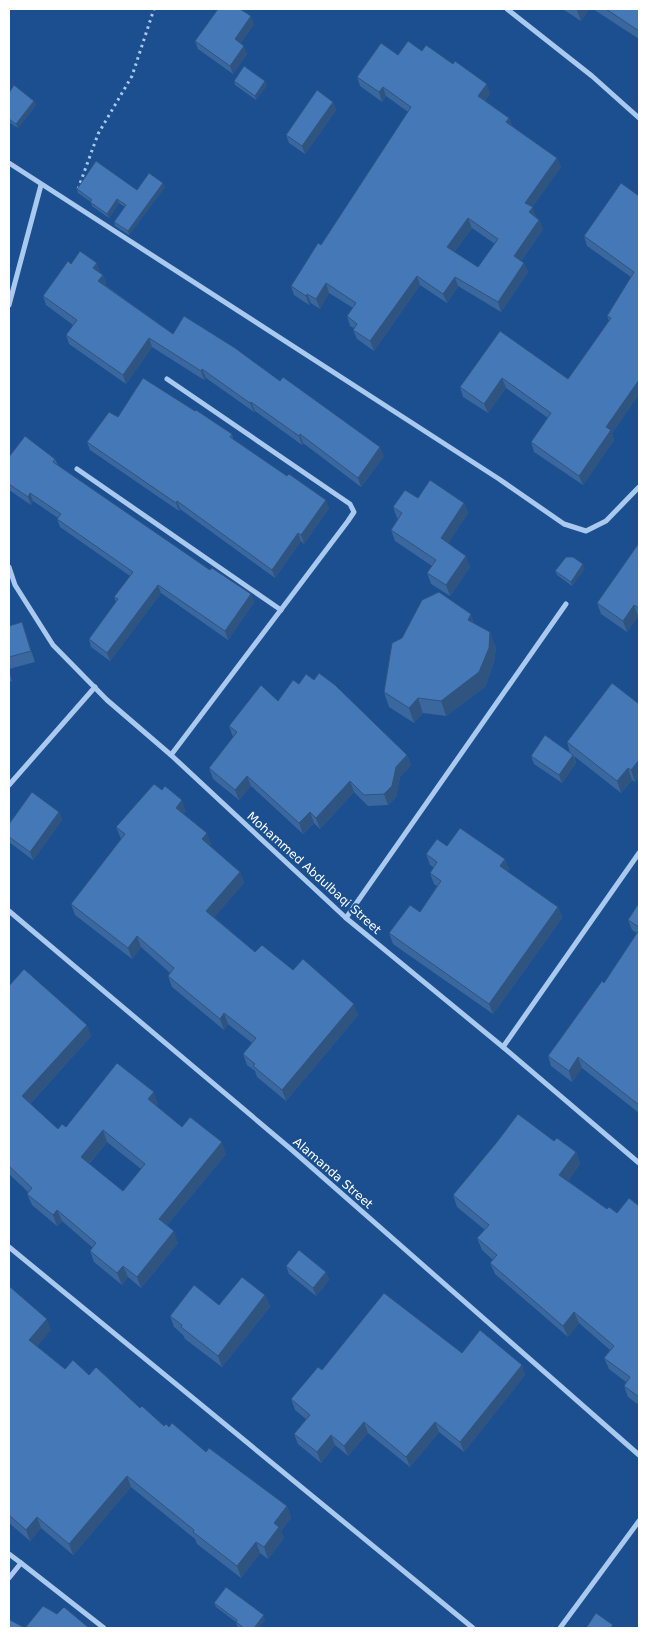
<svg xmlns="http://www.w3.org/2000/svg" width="648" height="1637" viewBox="0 0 648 1637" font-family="'DejaVu Sans',sans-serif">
<rect width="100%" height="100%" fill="#1b4f8f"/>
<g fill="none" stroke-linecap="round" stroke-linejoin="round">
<!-- path -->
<polyline stroke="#a9c9ee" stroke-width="3" stroke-dasharray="2.5 4" stroke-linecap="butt" points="78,189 98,134 132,76 154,9"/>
<!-- street -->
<g stroke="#a9c9ee" stroke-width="5">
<polyline points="507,9 592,76 639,118"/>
<polyline points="9,163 499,479 564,524 586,531 606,521 639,487"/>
<polyline points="9,305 41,185"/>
<polyline points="167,379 350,504 354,512 348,521 171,755"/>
<polyline points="77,469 281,610"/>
<polyline points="9,567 15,585 53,645 107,700 171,755 346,918 503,1047 639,1163"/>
<polyline points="9,785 95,687"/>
<polyline points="9,911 292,1150 639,1455"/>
<polyline points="346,918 566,604"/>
<polyline points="503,1047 639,853"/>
<polyline points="9,1247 473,1628"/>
<polyline points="9,1554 21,1563 9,1578"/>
<polyline points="21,1563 104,1628"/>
<polyline points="560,1628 639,1521"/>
</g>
</g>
<!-- wall -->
<g fill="#3a679d" fill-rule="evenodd">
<polygon points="564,9 589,9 581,21 564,10"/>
<polygon points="593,9 639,9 639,39"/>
<polygon points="254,24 240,44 247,54 233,74 198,49 195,41"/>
<path d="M422,51L490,93L485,101L509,118L512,126L557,158L561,167L532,207L536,217L539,220L543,229L521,261L524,263L528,272L501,312L458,286L447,303L420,285L374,351L357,339L353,330L354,328L350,326L347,316L353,308L329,293L320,309L311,303L309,305L294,295L291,286L321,245L408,112L386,96L382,102L360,86L357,77L398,55ZM472,228L495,244L478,267L454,252Z"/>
<polygon points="234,81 267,85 256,100 235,85"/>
<polygon points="9,93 34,101 36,105 18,128 9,122"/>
<polygon points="333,102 336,110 305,154 289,143 286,135"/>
<polygon points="165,187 129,235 115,226 114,222 125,207 119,203 109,218 92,206 91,202 78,193 77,189 137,190"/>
<polygon points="639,196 639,394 612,433 614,440 583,485 534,452 531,442 548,418 506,388 488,413 463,397 460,387 500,331 568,379 609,321 607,316 631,277 587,246 584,236"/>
<polygon points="97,263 100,273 103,275 106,284 105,285 173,334 384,456 361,487 303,443 302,445 255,411 254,412 206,378 204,380 152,347 126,384 69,344 66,335 73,325 46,305 43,296 71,264"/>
<polygon points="195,411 232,434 233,439 329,508 304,544 301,541 275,578 180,509 179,511 90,450 87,442 118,417"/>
<polygon points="9,457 55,459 58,465 254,602 228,640 161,593 110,661 91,647 89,639 116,602 114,597 130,576 60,527 57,519 58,518 33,501 31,505 9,490"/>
<polygon points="418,498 464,503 468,513 448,543 470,567 450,596 431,584 427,573 432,566 395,541 391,530 398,519 397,518 393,507"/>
<polygon points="639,543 639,617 638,616 627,632 601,614 597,603"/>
<polygon points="585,568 572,586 557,575 555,571"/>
<polygon points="22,622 35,662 9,669 9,626"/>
<polygon points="474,623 496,647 494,662 485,687 446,716 423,713 414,723 389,707 384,692"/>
<polygon points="9,671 12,681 9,682"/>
<polygon points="299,684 407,755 411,765 400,777 396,797 388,805 368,806 354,792 320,829 314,823 303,834 251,786 239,800 213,779 209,768 233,737 229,726 278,701"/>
<polygon points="639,704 639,777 635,782 632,780 621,793 574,756 576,763 562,783 534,764 531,756 570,753 567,742"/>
<polygon points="162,790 186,811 183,814 211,844 210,846 240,872 244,883 214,917 255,952 293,970 358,1015 286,1101 257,1077 255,1071 247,1065 243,1054 252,1043 228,1024 224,1030 172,987 168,976 170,973 141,947 132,959 75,915 71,904 121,839 116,827"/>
<polygon points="59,812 62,820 33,860 9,842 9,824"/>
<polygon points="447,846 505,859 509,870 507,872 558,907 562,918 493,1014 393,944 389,933 420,912 437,886 434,884 430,873 434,868 430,865 426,854"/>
<polygon points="639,903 639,1113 582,1068 572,1082 551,1066 548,1056 604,983 637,933 632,930 628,920"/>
<path d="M9,986L91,1036L30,1104L58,1129L158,1104L156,1106L182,1127L226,1154L167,1225L178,1243L141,1288L128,1277L122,1285L94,1262L90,1251L93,1248L62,1221L57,1226L32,1205L27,1194L28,1192L9,1174ZM107,1142L141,1169L123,1191L89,1164Z"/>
<polygon points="554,1141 576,1152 580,1164 568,1181 607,1209 617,1213 639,1206 639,1405 628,1397 624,1386 626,1382 609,1369 604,1358 610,1350 579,1323 568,1337 495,1274 490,1263 493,1260 482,1250 477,1238 485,1230 457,1207 453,1195"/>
<polygon points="286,1266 326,1272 329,1280 316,1296 289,1274"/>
<polygon points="9,1286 51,1330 37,1346 65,1369 89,1375 140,1408 164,1426 169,1427 287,1506 291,1518 281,1531 284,1538 268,1559 260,1553 241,1578 197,1544 195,1539 131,1487 73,1555 41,1528 30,1541 9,1523"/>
<polygon points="265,1295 270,1307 222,1367 185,1339 183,1335 174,1327 170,1316"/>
<polygon points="462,1353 522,1365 525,1375 464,1452 439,1432 410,1467 368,1433 348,1456 335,1445 321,1463 298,1444 294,1434 306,1419 295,1410 291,1399 322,1370"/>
<polygon points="214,1603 265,1620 258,1628 240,1628 237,1626 236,1622 216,1607"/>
</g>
<!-- shaded-wall -->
<g fill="#305480">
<polygon points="578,9 589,9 581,21 577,10"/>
<polygon points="251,16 254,24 237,48 235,39"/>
<polygon points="244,46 247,54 233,74 230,66"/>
<polygon points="265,81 267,85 256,100 255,96"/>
<polygon points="487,84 490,93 482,106 478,96"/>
<polygon points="383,87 386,96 382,102 379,92"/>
<polygon points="34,101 36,105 18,128 16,124"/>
<polygon points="333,102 336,110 305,154 302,146"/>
<polygon points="509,118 512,127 506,122"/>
<polygon points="557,158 561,167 529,212 525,203"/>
<polygon points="163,183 165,187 129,235 128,231"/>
<polygon points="117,199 119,203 109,218 107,214"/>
<polygon points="533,207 536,217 529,212"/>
<polygon points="468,218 472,228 450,257 447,247"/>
<polygon points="539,220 543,229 518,265 514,256"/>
<polygon points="97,263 100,272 97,277 93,268"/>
<polygon points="524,263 528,272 501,312 498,302"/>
<polygon points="103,275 106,284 102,290 98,281"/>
<polygon points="417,276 420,285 374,351 370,341"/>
<polygon points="455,277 458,286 447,303 443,294"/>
<polygon points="326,283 329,293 320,309 316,299"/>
<polygon points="307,294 311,303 309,305 306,296"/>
<polygon points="149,338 152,347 126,384 123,375"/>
<polygon points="202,369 206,378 204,380 201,371"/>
<polygon points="502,378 506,388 488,413 484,404"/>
<polygon points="639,380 639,394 612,433 614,440 583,485 579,476 606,427"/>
<polygon points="251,402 255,411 254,412 250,403"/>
<polygon points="300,434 303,443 302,445 299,436"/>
<polygon points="380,447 384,456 361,487 358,478"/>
<polygon points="30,493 33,501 31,505 28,497"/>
<polygon points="326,500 329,508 304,544 301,535"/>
<polygon points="177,501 180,509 179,511 176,503"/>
<polygon points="464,503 468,513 445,549 441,538"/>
<polygon points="298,533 301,541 275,578 272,570"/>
<polygon points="466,556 470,567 450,596 446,585"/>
<polygon points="583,564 585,568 572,586 571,582"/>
<polygon points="158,585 161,593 110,661 107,653"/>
<polygon points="251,594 254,602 228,640 225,631"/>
<polygon points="634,605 638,616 627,632 623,621"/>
<polygon points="471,614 476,629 468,620"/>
<polygon points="22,622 26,633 35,662 31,651"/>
<polygon points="490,632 496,647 494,662 485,687 446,716 441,701"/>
<polygon points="418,698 423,713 414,723 409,708"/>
<polygon points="407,755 411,765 400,777 396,797 388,805 384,794 396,767"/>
<polygon points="573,755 576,763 562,783 559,775"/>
<polygon points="639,760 639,777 635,782 631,770"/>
<polygon points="628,768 632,780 621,793 617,781"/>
<polygon points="247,776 251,786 239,800 235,790"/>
<polygon points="350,781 354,792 320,829 316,818"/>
<polygon points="182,800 186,811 180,818 176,808"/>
<polygon points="59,812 62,820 33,860 30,852"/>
<polygon points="310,812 314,823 303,834 299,823"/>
<polygon points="207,833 211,844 206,850 202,839"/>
<polygon points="505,859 509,870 504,877 500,866"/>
<polygon points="240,872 244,883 210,922 206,911"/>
<polygon points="558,907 562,918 493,1014 489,1004"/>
<polygon points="137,936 141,947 132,959 128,948"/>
<polygon points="354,1004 358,1015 286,1101 282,1090"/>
<polygon points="224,1013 228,1024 224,1030 220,1019"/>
<polygon points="87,1025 91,1036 26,1108 22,1096"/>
<polygon points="578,1057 582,1068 572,1082 569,1071"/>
<polygon points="154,1092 158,1104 152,1111 148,1099"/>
<polygon points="103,1130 107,1142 85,1168 81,1157"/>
<polygon points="222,1142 226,1154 163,1230 159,1219"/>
<polygon points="576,1152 580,1164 564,1187 559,1175"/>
<polygon points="57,1210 62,1221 57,1226 53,1215"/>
<polygon points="174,1231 178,1243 141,1288 137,1277"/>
<polygon points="123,1266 128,1277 122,1285 117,1273"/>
<polygon points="326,1272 329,1280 316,1296 313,1288"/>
<polygon points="265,1295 270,1307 222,1367 218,1356"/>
<polygon points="574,1312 579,1323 568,1337 563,1326"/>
<polygon points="47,1319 51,1330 33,1351 29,1340"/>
<polygon points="522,1365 525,1375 464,1452 460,1442"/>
<polygon points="364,1422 368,1433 348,1456 344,1446"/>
<polygon points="435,1422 439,1432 410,1467 406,1457"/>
<polygon points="331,1435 335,1445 321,1463 317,1452"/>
<polygon points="127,1476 131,1487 73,1555 69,1544"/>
<polygon points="287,1506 291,1518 281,1531 284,1538 268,1559 264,1547 274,1523"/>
<polygon points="37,1517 41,1528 30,1541 26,1530"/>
<polygon points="256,1542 260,1553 241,1578 237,1566"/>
<polygon points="264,1615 265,1620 258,1628 254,1628"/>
</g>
<!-- building -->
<g fill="#4478b7" stroke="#305480" fill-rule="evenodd">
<polygon points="218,9 240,9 251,16 235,39 244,46 230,66 195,41"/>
<polygon points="606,9 639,9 639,31"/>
<path d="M408,41L422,51L426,45L453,64L455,61L487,84L478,96L509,118L506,122L557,158L525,203L533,207L529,212L539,220L514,256L524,263L498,302L455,277L443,294L417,276L370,341L353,330L357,324L347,316L356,303L326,283L316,299L307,294L306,296L291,286L318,243L321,245L411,107L383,87L379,92L357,77L381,43L398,55ZM468,218L498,239L478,267L447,247Z"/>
<polygon points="244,66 265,81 255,96 234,81"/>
<polygon points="14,85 34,101 16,124 9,119 9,93"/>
<polygon points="317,90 333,102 302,146 286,135"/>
<polygon points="96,161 137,190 149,173 163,183 128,231 114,222 126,205 117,199 107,214 90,202 92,200 77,189"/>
<polygon points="621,183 639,196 639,380 606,427 611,430 579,476 531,442 551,413 502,378 484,404 460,387 500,331 568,379 611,318 607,316 634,272 584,236"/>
<polygon points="80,251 97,263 93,268 103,275 98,281 173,334 184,316 235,348 280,381 283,377 380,447 358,478 300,434 299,436 251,402 250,403 202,369 201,371 149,338 123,375 66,335 77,320 43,296 68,261 71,264"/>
<polygon points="143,378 195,411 196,410 232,434 230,437 287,476 289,474 326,500 301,535 298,533 272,570 177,501 176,503 87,442 109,412 118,417"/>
<polygon points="25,436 55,459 53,462 210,570 212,568 251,594 225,631 158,585 107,653 89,639 118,599 114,597 133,572 57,519 61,514 30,493 28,497 9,484 9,457"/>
<polygon points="430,480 464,503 441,538 466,556 446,585 427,573 436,560 391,530 402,513 393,507 405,490 418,498"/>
<polygon points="639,543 639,608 634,605 623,621 597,603"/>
<polygon points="566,557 573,557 583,564 571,582 555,571"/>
<polygon points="439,592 471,614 468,620 490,632 489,648 479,672 441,701 418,698 409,708 384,692 392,643 402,638 422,600"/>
<polygon points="22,622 31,651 9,657 9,626"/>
<polygon points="319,673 335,685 407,755 396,767 392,786 384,794 364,795 350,781 316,818 310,812 299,823 247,776 235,790 209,768 237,732 229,726 261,685 278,701 293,680 299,684 306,674 314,680"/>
<polygon points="612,683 639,704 639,760 631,770 628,768 617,781 567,742"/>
<polygon points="545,735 573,755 559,775 531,756"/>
<polygon points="154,784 162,790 165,786 182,800 176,808 207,833 202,839 240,872 206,911 255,952 262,945 293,970 303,959 354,1004 282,1090 253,1066 255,1064 243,1054 256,1038 224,1013 220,1019 168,976 174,968 137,936 128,948 71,904 125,834 116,827"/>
<polygon points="32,792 59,812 30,852 9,837 9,824"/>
<polygon points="460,828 505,859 500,866 558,907 489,1004 389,933 410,905 420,912 441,881 430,873 437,862 426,854 437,839 447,846"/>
<polygon points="639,903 639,927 628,920"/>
<polygon points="639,930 639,1105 578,1057 569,1071 548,1056 602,981 604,983"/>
<path d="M24,969L87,1025L22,1096L58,1129L62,1124L66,1127L117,1063L154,1092L148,1099L182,1127L190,1117L222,1142L159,1219L174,1231L137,1277L123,1266L117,1273L90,1251L96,1243L57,1210L53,1215L27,1194L32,1188L9,1166V986ZM103,1130L145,1164L123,1191L81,1157Z"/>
<polygon points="518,1114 554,1141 557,1138 576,1152 559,1175 607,1209 609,1207 617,1213 629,1198 639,1206 639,1397 624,1386 630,1377 604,1358 614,1346 574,1312 563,1326 490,1263 497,1255 477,1238 489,1225 453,1195 497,1142"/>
<polygon points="299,1250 326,1272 313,1288 286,1266"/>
<polygon points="242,1277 265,1295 218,1356 181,1327 182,1325 170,1316 194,1285 219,1305"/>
<polygon points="9,1286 47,1319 29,1340 65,1369 73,1360 89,1375 96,1367 140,1408 142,1406 164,1426 166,1424 169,1427 172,1423 206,1452 209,1448 287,1506 274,1523 279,1527 264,1547 256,1542 237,1566 193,1532 194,1530 127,1476 69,1544 37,1517 26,1530 9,1515"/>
<polygon points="384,1293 462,1353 480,1330 522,1365 460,1442 435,1422 406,1457 364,1422 344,1446 331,1435 317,1452 294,1434 310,1415 291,1399 318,1367 322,1370"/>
<polygon points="226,1587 264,1615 254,1628 244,1628 236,1622 237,1620 214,1603"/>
<polygon points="43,1606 57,1614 64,1607 89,1628 9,1628 9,1622 10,1620 25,1628"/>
<polygon points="596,1613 613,1625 610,1628 586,1628"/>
</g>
<g text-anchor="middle" stroke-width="4" stroke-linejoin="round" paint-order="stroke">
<!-- street labels -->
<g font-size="12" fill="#fff" stroke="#1b4f8f">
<text transform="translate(314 873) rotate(42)" y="4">Mohammed Abdulbaqi Street</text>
<text transform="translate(333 1173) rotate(41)" y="4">Alamanda Street</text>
</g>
</g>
<!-- border -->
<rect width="648" height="1637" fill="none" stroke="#ffffff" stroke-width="20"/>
</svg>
